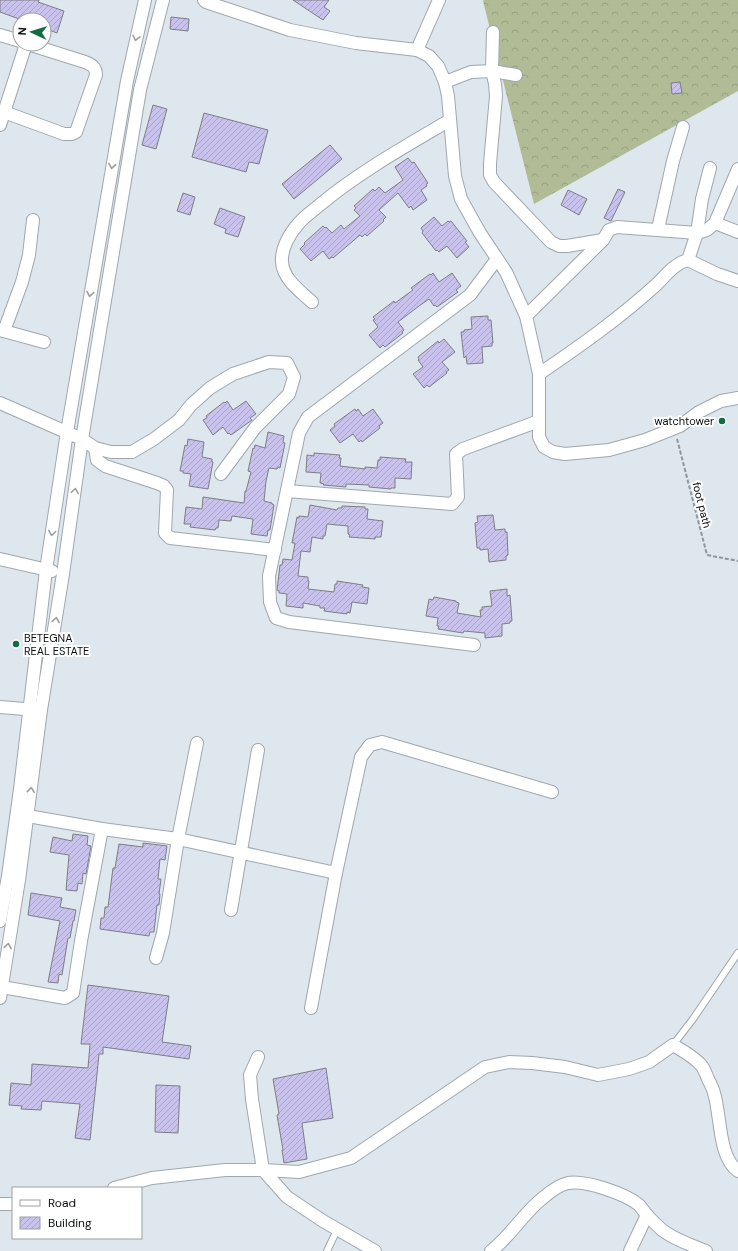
<svg xmlns="http://www.w3.org/2000/svg" width="738" height="1251" viewBox="0 0 738 1251" font-family="'DM Sans',sans-serif">
<defs>
<pattern id="forest-crowns" width="20" height="18" patternUnits="userSpaceOnUse"><rect width="20" height="18" fill="#b1bb96"/><path d="M2 6a3 3 0 1 1 6 0M12 15a3 3 0 1 1 6 0" fill="none" stroke="#97a080"/></pattern>
<pattern id="building-hatch" width="6" height="6" patternUnits="userSpaceOnUse"><rect width="6" height="6" fill="#c8c2ec"/><path d="M-1 1l2-2M0 6l6-6M5 7l2-2" fill="none" stroke="#aaa6c9"/></pattern>
</defs>
<rect width="100%" height="100%" fill="#dee6ee"/>
<!-- forest -->
<polygon fill="url(#forest-crowns)" points="484,0 738,0 738,91 534,204 483,1"/>
<!-- building -->
<g fill="url(#building-hatch)" stroke="#7e7d86">
<polygon points="0,0 39,0 38,2 64,11 57,33 44,28 44,20 22,20 0,12"/>
<polygon points="293,0 329,0 324,7 330,11 323,20"/>
<polygon points="171,17 189,19 188,31 170,29"/>
<polygon points="680,82 682,93 672,94 671,83"/>
<polygon points="153,105 167,109 156,149 142,145"/>
<polygon points="204,113 268,130 259,164 249,162 246,172 192,157"/>
<polygon points="330,145 342,159 294,199 282,184"/>
<polygon points="408,158 412,163 414,162 428,183 426,184 427,186 421,190 427,200 413,210 411,206 409,208 398,193 379,210 386,217 383,220 384,221 367,236 365,234 362,237 360,235 333,258 332,257 329,259 323,251 311,261 300,249 305,244 304,243 323,226 325,228 326,227 332,233 341,225 344,229 360,216 354,210 356,208 354,206 373,189 375,191 379,187 385,193 403,180 395,167"/>
<polygon points="618,189 625,192 611,221 604,218"/>
<polygon points="568,190 587,199 579,215 561,205"/>
<polygon points="183,193 195,197 190,215 177,211"/>
<polygon points="220,208 245,217 238,237 225,233 226,229 214,224"/>
<polygon points="434,217 442,226 448,221 449,222 451,221 467,241 465,242 469,247 457,258 447,246 439,252 437,250 436,251 422,233 423,231 421,228"/>
<polygon points="433,273 439,282 452,273 461,286 456,290 458,292 437,307 435,305 434,306 429,299 419,306 398,322 404,330 402,332 403,333 385,347 383,345 380,348 369,335 378,327 373,320 375,319 373,317 394,301 395,303 413,290 411,288 430,274 431,275"/>
<polygon points="488,316 488,320 491,320 493,343 492,343 492,346 482,347 483,363 467,364 466,356 464,358 461,332 464,332 464,330 472,329 471,317"/>
<polygon points="444,339 455,352 442,362 449,370 446,372 447,373 429,387 427,385 424,388 413,374 423,367 418,360 419,359 418,357 438,341 439,343"/>
<polygon points="227,401 233,410 246,401 256,414 250,418 252,420 231,435 229,433 228,434 223,427 213,435 203,420 207,418 206,416 224,402 225,403"/>
<polygon points="355,409 356,411 358,409 363,416 373,409 383,423 379,426 380,428 362,442 361,440 359,442 353,434 340,443 330,430 335,426 334,424"/>
<polygon points="268,432 284,436 283,442 285,443 280,468 278,467 277,469 269,468 266,481 264,501 272,503 272,504 274,505 270,530 268,530 267,536 251,534 253,519 232,516 231,521 219,520 218,528 216,528 215,530 190,527 191,524 184,524 186,507 202,509 203,497 244,503 245,491 246,491 251,472 248,471 253,448 254,449 255,445 265,448"/>
<polygon points="188,439 204,442 202,457 212,459 212,462 213,462 208,489 189,486 191,474 183,473 183,471 180,471 185,445 187,446"/>
<polygon points="314,453 340,455 339,458 341,458 340,466 365,469 365,467 377,468 378,460 380,460 380,457 406,459 405,462 412,462 411,479 395,478 395,488 391,488 391,489 369,487 369,485 346,484 346,487 323,485 324,484 320,483 321,473 306,472 307,455 314,456"/>
<polygon points="310,505 337,510 338,508 342,508 342,506 365,507 365,509 368,509 367,519 383,521 381,537 375,537 375,539 349,537 350,535 348,534 348,526 327,524 325,536 323,536 323,539 312,537 310,552 301,551 298,576 308,577 308,581 309,581 308,589 334,592 335,584 337,584 337,581 363,585 362,587 369,588 367,604 352,602 350,613 347,612 347,614 324,611 325,608 320,608 320,606 303,603 303,608 286,606 287,594 279,593 279,591 277,590 280,565 282,565 283,559 292,560 295,543 292,543 297,517 299,518 299,516 308,517"/>
<polygon points="493,515 495,530 505,529 505,532 507,532 508,555 506,556 506,560 489,562 488,549 480,550 480,548 477,548 475,523 478,522 477,516"/>
<polygon points="507,589 507,596 510,595 512,621 510,621 510,623 502,624 502,636 485,638 485,633 464,631 463,633 438,629 439,626 437,626 438,618 426,616 429,599 433,600 434,597 456,601 456,602 459,603 457,613 481,617 480,610 482,610 482,607 492,606 490,591"/>
<polygon points="73,834 88,836 87,845 91,846 86,874 83,873 82,884 78,883 77,891 66,890 69,855 50,852 53,837 72,841"/>
<polygon points="143,843 167,846 165,860 160,859 158,879 161,879 159,894 160,894 159,905 157,905 154,932 150,932 149,936 100,929 101,918 104,918 105,907 108,907 113,868 115,868 119,844 143,847"/>
<polygon points="31,893 62,898 60,907 76,910 74,921 73,921 70,938 68,938 62,975 59,974 58,983 48,982 60,921 28,915"/>
<polygon points="88,985 169,996 162,1042 191,1046 189,1059 103,1047 103,1054 99,1054 96,1084 90,1140 75,1138 80,1104 42,1101 41,1110 21,1109 22,1106 9,1105 11,1083 31,1085 32,1064 88,1068 90,1044 81,1044"/>
<polygon points="326,1068 333,1118 302,1123 307,1159 284,1163 282,1150 283,1150 277,1115 279,1114 273,1079"/>
<polygon points="156,1085 180,1086 178,1133 155,1132"/>
</g>
<g fill="none" stroke-linecap="round" stroke-linejoin="round">
<!-- lane casing -->
<g stroke="#a0a7af" stroke-width="8">
<g id="lane">
<polyline points="673,1045 693,1019 738,953"/>
<polyline points="327,1251 337,1230"/>
</g>
</g>
<!-- street casing -->
<g stroke="#a0a7af" stroke-width="14">
<g id="street">
<polyline points="204,0 206,2 290,30 356,43 417,50 429,56 438,66 445,82 448,96 455,176 461,199 480,233 506,272 526,316 539,374 539,437 544,447 553,452 565,454 609,450 645,440 680,426 699,412 721,401 738,398"/>
<polyline points="493,32 492,71 495,84 496,96 490,163 490,175 494,182 551,242 559,246 567,246 603,240"/>
<polyline points="0,35 20,41"/>
<polyline points="417,50 439,0"/>
<polyline points="445,82 471,72 492,71 516,75"/>
<path d="M4,112L64,134H72L76,132L96,75C96,67 92,65 85,62L28,44"/>
<polyline points="0,125 26,44"/>
<polyline points="715,223 738,232"/>
<polyline points="658,229 673,161 683,127"/>
<polyline points="688,260 717,274 738,281"/>
<path d="M312,302C300,291 283,279 282,262C281,248 290,233 299,223C305,216 314,210 322,203C361,171 406,146 450,120"/>
<polyline points="526,316 603,240 609,230 617,227 697,233 702,199 710,168"/>
<polyline points="0,330 44,342"/>
<polyline points="4,331 22,282 29,255 33,220"/>
<path d="M539,374C580,346 620,318 657,284C666,275 675,263 688,260L697,233L707,230L715,223L738,169"/>
<polyline points="0,403 82,439 95,448 111,452 132,452 154,439 179,420 191,405 210,388 233,374 269,362 287,363 294,377 289,394 255,428 221,474"/>
<polyline points="95,448 97,460 105,466 157,483 164,486 167,490 165,533 170,538 275,550"/>
<polyline points="287,491 452,504 458,497 456,454 463,449 539,421"/>
<polyline points="0,559 52,571"/>
<polyline points="474,645 289,622 276,618 270,602 269,576 299,433 308,417 470,295 497,259"/>
<polyline points="0,707 37,710"/>
<polyline points="28,816 102,829 178,839 336,873"/>
<polyline points="231,910 258,750"/>
<polyline points="0,921 8,876 20,789 46,570 67,432 127,81 145,0"/>
<polyline points="156,958 163,933 178,839 197,743"/>
<polyline points="2,987 65,998 73,993 81,941 102,829"/>
<polyline points="0,998 19,880 41,710 63,574 82,439 140,90 163,0"/>
<polyline points="311,1008 336,873 361,757 370,745 382,742 552,792"/>
<polyline points="258,1057 250,1075 252,1099 263,1170 287,1197 323,1221 375,1251"/>
<path d="M114,1188L152,1178L225,1170H263L299,1172L351,1158L485,1067L509,1062L532,1063L565,1067L598,1075L629,1069L649,1062L673,1045C683,1051 693,1056 701,1065C704,1068 706,1074 708,1079C710,1083 713,1088 714,1093C721,1115 718,1157 738,1171"/>
<polyline points="0,1204 13,1204"/>
<path d="M491,1251C511,1236 524,1212 544,1197C551,1191 559,1185 568,1183C586,1180 626,1194 639,1205C642,1208 644,1212 647,1215C651,1220 657,1225 662,1230C675,1240 691,1245 706,1251"/>
<polyline points="630,1251 647,1215"/>
</g>
</g>
<!-- path -->
<polyline stroke="#90969c" stroke-width="2" stroke-dasharray="4 2" stroke-linecap="butt" points="677,439 707,555 738,561"/>
<!-- lane -->
<use href="#lane" stroke="#fff" stroke-width="6"/>
<!-- street -->
<use href="#street" stroke="#fff" stroke-width="12"/>
</g>
<!-- one-way arrows -->
<defs><path id="oneway-chevron" d="M-2-3.5L2.5 0L-2 3.5" fill="none" stroke-width="1.6" stroke-linecap="round" stroke-linejoin="round"/></defs>
<g stroke="#9d9f9f">
<use href="#oneway-chevron" transform="translate(136 38) rotate(103)"/>
<use href="#oneway-chevron" transform="translate(112 166) rotate(100)"/>
<use href="#oneway-chevron" transform="translate(90 294) rotate(100)"/>
<use href="#oneway-chevron" transform="translate(75 491) rotate(-82)"/>
<use href="#oneway-chevron" transform="translate(52 533) rotate(98)"/>
<use href="#oneway-chevron" transform="translate(56 620) rotate(-81)"/>
<use href="#oneway-chevron" transform="translate(31 790) rotate(-84)"/>
<use href="#oneway-chevron" transform="translate(8 946) rotate(-81)"/>
</g>
<!-- markers -->
<g fill="#106e42" stroke="#fff" stroke-width="1.5">
<circle cx="722" cy="421" r="4"/>
<circle cx="16" cy="644" r="4"/>
</g>
<g text-anchor="middle" stroke-width="4" stroke-linejoin="round" paint-order="stroke">
<!-- poi labels -->
<g font-size="11" fill="#0b0e10" stroke="#fff" text-anchor="end">
<text x="714" y="425">watchtower</text>
<text x="24" y="642" text-anchor="start">BETEGNA<tspan x="24" dy="13">REAL ESTATE</tspan></text>
</g>
<!-- street labels -->
<g font-size="11" fill="#0b0e10" stroke="#fff">
<text transform="translate(702 505) rotate(76)" y="4">foot path</text>
</g>
</g>
<!-- legend -->
<rect x="12" y="1187" width="130" height="52" fill="#ffffff" stroke="#9d9f9f"/>
<rect x="20" y="1200" width="20" height="6" fill="#ffffff" stroke="#9d9f9f"/>
<text x="48" y="1207" font-size="12" fill="#0b0e10">Road</text>
<rect x="20" y="1217" width="20" height="12" fill="url(#building-hatch)" stroke="#9d9f9f"/>
<text x="48" y="1227" font-size="12" fill="#0b0e10">Building</text>
<!-- north arrow -->
<g transform="translate(32 32) rotate(274)"><circle r="19" fill="#ffffff" stroke="#9d9f9f"/>
<path d="M0-3L7 15L0 10L-7 15Z" fill="#106e42"/>
<text y="-6" font-size="11" font-weight="bold" text-anchor="middle" fill="#0b0e10">N</text>
</g>
</svg>
